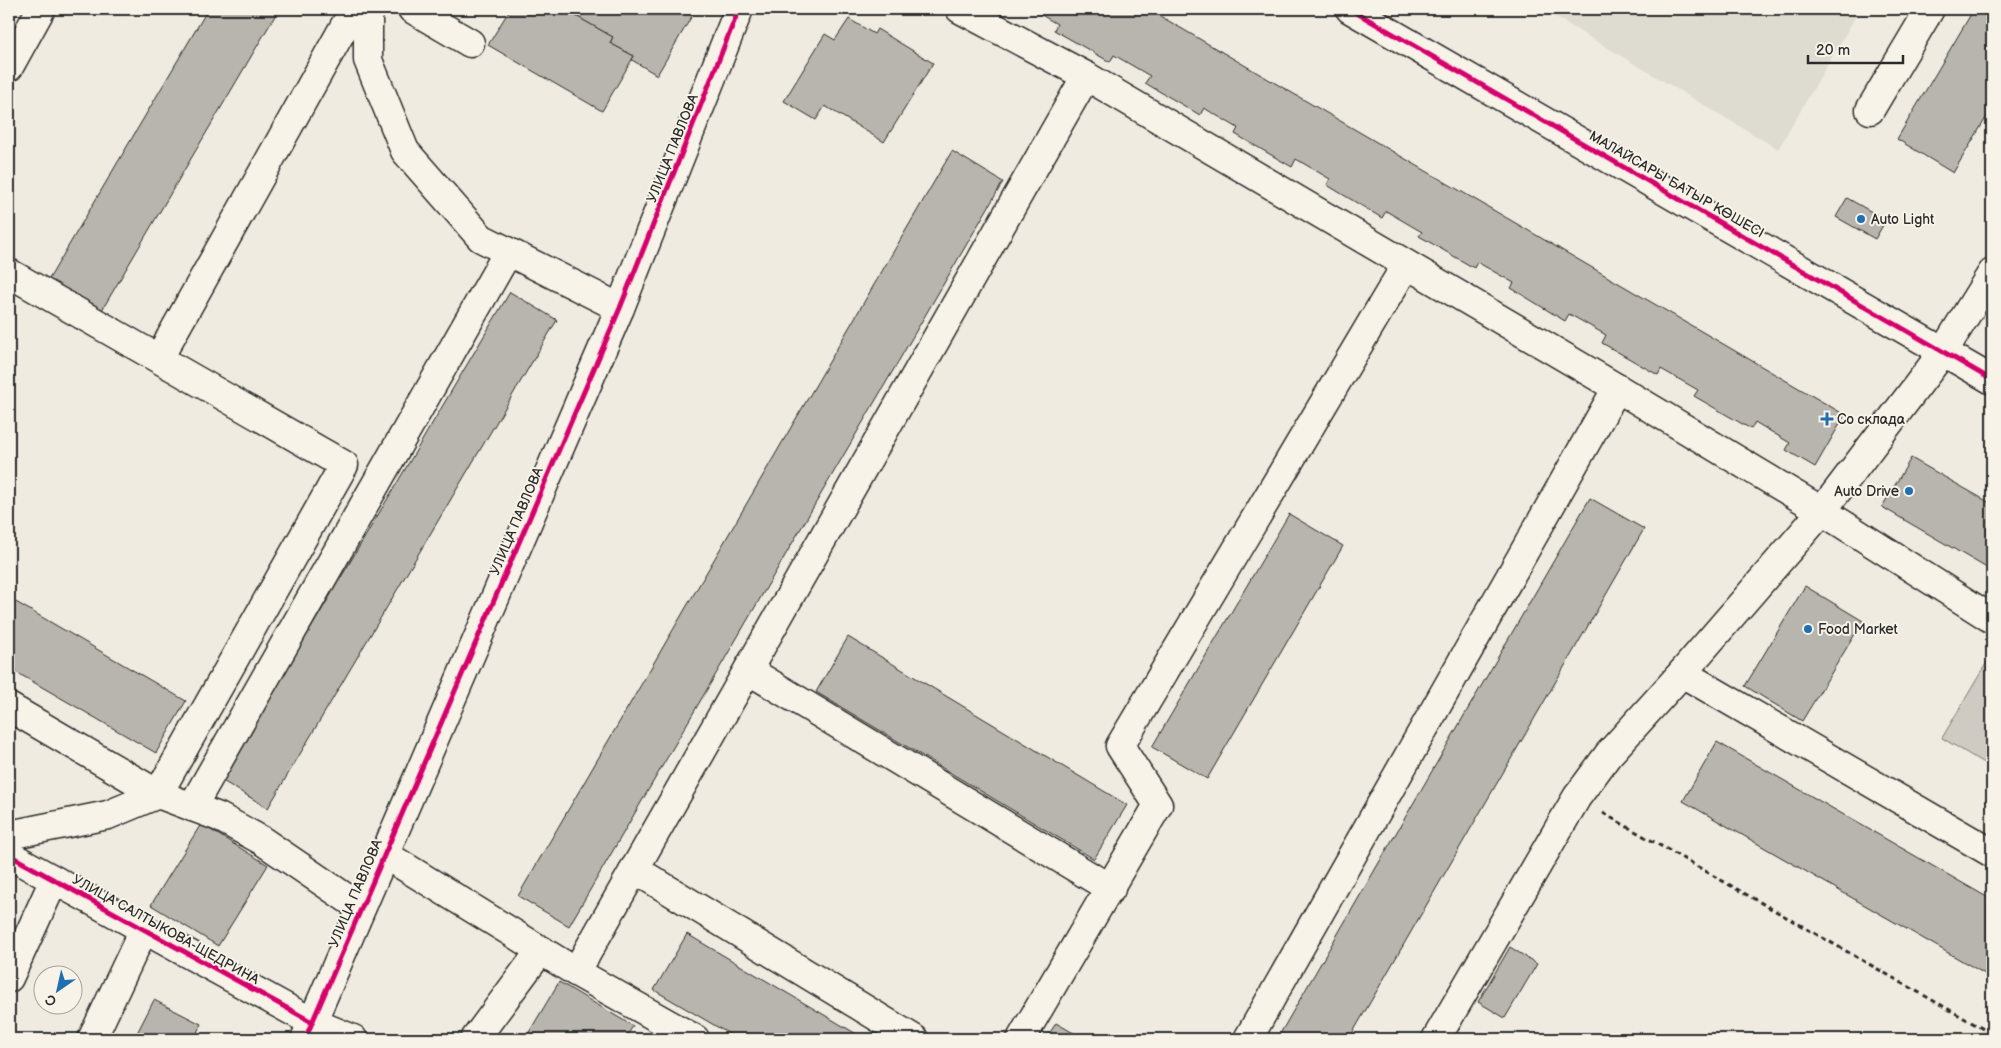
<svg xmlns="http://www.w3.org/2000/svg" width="2001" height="1048" viewBox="0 0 2001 1048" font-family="'Balsamiq Sans',sans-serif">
<rect width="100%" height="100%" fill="#efebe0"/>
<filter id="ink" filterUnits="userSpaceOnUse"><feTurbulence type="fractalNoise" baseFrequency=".02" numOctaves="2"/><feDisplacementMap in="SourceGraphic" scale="10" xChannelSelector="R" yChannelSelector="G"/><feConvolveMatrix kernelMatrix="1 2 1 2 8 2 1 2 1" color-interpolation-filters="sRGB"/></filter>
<g filter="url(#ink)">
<!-- built -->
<polygon fill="#dedbd1" points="1542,9 1860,9 1778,149"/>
<!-- green -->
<polygon fill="#cfcbc2" stroke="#7d7b76" points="1990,657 1992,659 1992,768 1942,738"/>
<!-- building -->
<g fill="#b8b5ae" stroke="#2b2b2b">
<polygon points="208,9 279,9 102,310 49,279"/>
<polygon points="510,9 564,9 613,37 610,43 634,56 602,111 488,45"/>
<polygon points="564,9 696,9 657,75 632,60 634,56 610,43 613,37"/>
<polygon points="1031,9 1148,9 1845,415 1815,467 1786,450 1790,443 1755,422 1751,429 1694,396 1698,390 1661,369 1658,375 1602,343 1606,335 1569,314 1565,321 1511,288 1514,283 1477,262 1474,268 1419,236 1422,232 1386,211 1382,218 1327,185 1330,179 1296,159 1292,167 1235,134 1238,128 1204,108 1200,115 1145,83 1150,76 1114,55 1110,62 1054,30 1057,24"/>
<polygon points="1974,9 1992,9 1992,108 1953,173 1897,139"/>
<polygon points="849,19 874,34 877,29 933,63 884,142 825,106 816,120 784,101 825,34 835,40"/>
<polygon points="952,151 1003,182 569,926 518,896"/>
<polygon points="1847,198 1886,220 1875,239 1836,217"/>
<polygon points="510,292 557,320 268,808 221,780"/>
<polygon points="1911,458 1992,504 1992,571 1882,507"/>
<polygon points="1590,498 1644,529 1349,1039 1277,1039"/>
<polygon points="1289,514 1343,546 1207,779 1152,747"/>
<polygon points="1805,586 1863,621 1802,721 1745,686"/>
<polygon points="9,598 186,701 156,753 9,668"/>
<polygon points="848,637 1127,805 1094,859 816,692"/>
<polygon points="1717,742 1992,900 1992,978 1683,801"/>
<polygon points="201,824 268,865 218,946 151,905"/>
<polygon points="687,934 865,1039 738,1039 654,990"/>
<polygon points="1510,947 1537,964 1505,1018 1478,1002"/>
<polygon points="559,982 633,1026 625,1039 525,1039"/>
<polygon points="154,1000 201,1024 194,1039 134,1039"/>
<polygon points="1056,1023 1084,1039 1046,1039"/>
</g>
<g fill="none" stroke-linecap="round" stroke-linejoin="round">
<!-- minor casing -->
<g stroke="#2b2b2b" stroke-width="31">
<g id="minor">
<polyline points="368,9 368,60 405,151 481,238 620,308"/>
<polyline points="412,9 470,43"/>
<polyline points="960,9 1086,76 1617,388 1822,511 1992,619"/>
<polyline points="1350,9 1992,380"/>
<polyline points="9,67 41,9"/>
<polyline points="1870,110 1930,9"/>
<polyline points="9,273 344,465 158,794 9,707"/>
<polyline points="159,358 354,9"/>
<polyline points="748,670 1111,889"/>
<polyline points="1682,673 1992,853"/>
<polyline points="192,807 508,252"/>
<polyline points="9,835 108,815 158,794 219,817 261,840 361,908"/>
<polyline points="384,854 576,972 695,1039"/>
<polyline points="9,855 312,1022 353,1039"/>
<polyline points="634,869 914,1039"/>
<polyline points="576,972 1086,76"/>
<polyline points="9,978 54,880"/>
<polyline points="92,1039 144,929"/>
<polyline points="305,1039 620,308 739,9"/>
<polyline points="475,1039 541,950"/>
<polyline points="1021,1039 1158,805 1120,746 1406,265"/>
<polyline points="1248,1039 1617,388"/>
<polyline points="1436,1039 1577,797 1608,755 1682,673 1822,511 1943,352 1992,273"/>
</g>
</g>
<!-- path -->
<polyline stroke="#2b2b2b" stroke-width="3" stroke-dasharray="5 4" stroke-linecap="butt" points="1603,813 1992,1034"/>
<!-- minor -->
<use href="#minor" stroke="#f7f3e8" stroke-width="28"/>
<!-- cycleway casing -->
<g stroke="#f7f3e8" stroke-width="8">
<g id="cycleway">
<polyline points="1350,9 1992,380"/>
<polyline points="9,855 312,1022"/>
<polyline points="305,1039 620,308 739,9"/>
</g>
</g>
<!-- cycleway -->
<use href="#cycleway" stroke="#d6006c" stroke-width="5"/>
</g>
</g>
<!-- markers -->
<g fill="#1f6fb2" stroke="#f7f3e8" stroke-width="2">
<circle cx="1861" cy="219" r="5"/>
<path d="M1824.5 411.5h5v5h5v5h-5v5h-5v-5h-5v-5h5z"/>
<circle cx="1909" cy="491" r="5"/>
<circle cx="1808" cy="629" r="5"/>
</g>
<g text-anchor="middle" stroke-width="4" stroke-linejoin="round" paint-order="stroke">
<!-- street labels -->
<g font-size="14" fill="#2b2b2b" stroke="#f7f3e8">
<text transform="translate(672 148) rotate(-68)" y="5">УЛИЦА ПАВЛОВА</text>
<text transform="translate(1677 184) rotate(30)" y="5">МАЛАЙСАРЫ БАТЫР КӨШЕСІ</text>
<text transform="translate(516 521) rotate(-67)" y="5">УЛИЦА ПАВЛОВА</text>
<text transform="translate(355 893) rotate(-67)" y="5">УЛИЦА ПАВЛОВА</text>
<text transform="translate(166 929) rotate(29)" y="5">УЛИЦА САЛТЫКОВА-ЩЕДРИНА</text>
</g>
<!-- poi labels -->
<g font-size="14" fill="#2b2b2b" stroke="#f7f3e8" text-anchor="start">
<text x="1871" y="224">Auto Light</text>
<text x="1837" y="424">Со склада</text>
<text x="1899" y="496" text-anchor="end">Auto Drive</text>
<text x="1818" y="634">Food Market</text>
</g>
</g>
<!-- margin -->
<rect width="2001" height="1048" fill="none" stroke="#f7f3e8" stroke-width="30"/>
<rect x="15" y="15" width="1971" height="1018" fill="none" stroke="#2b2b2b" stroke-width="2" filter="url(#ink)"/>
<!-- north arrow -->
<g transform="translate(58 990) rotate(214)"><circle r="24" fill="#f7f3e8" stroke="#a5a39c"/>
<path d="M0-4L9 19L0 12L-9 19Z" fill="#1f6fb2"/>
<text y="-8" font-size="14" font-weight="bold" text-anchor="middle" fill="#2b2b2b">С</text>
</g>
<!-- scale -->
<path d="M1808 55v8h95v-8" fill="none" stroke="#2b2b2b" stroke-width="2.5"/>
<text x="1816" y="55" font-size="15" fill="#2b2b2b" stroke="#f7f3e8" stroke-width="4" paint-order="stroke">20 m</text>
</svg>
